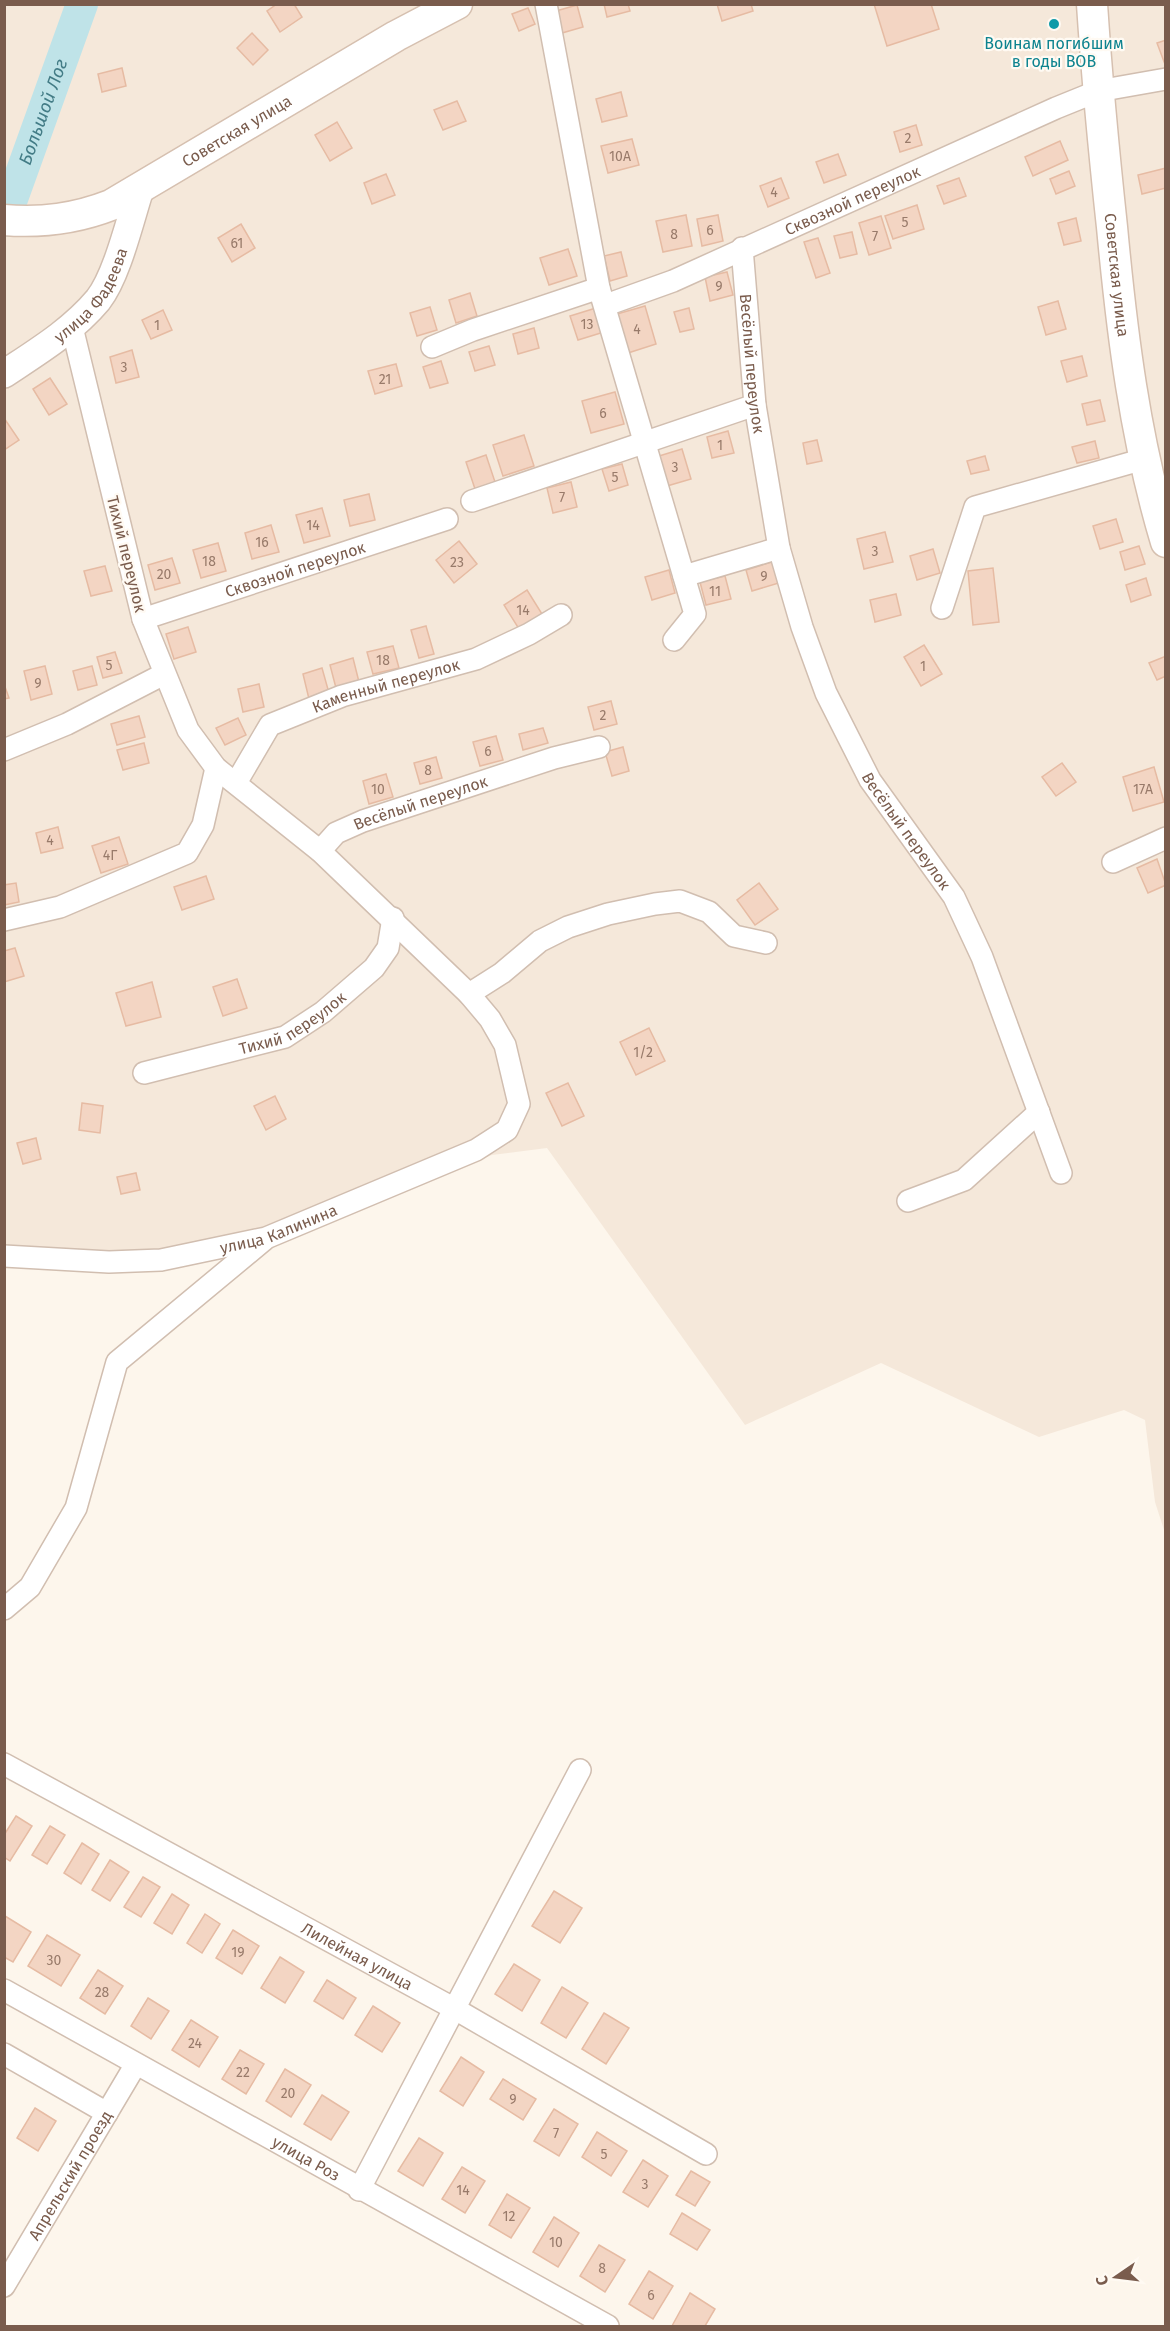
<svg xmlns="http://www.w3.org/2000/svg" width="1170" height="2331" viewBox="0 0 1170 2331" font-family="'Fira Sans',sans-serif">
<rect width="100%" height="100%" fill="#fdf6ec"/>
<!-- residential -->
<polygon fill="#f5e8da" points="4,5 1165,5 1165,1533 1155,1502 1145,1420 1124,1410 1039,1437 881,1363 745,1425 547,1148 492,1155 302,1232 179,1267 131,1271 83,1265 5,1268"/>
<g fill="none" stroke-linecap="round" stroke-linejoin="round">
<!-- river -->
<path stroke="#bfe3e8" stroke-width="32" id="s1" d="M4,221L82,4"/>
</g>
<!-- building -->
<g fill="#f3d5c3" stroke="#e6bba3" stroke-width="1.5">
<polygon points="277,4 294,4 302,17 280,32 267,11"/>
<polygon points="604,4 628,4 630,11 607,17"/>
<polygon points="717,4 751,4 753,11 722,21"/>
<polygon points="874,4 931,4 939,29 887,46"/>
<polygon points="577,5 583,27 562,33 556,11"/>
<polygon points="528,8 535,24 519,31 512,14"/>
<polygon points="252,33 268,50 253,65 237,48"/>
<polygon points="1166,40 1166,67 1157,43"/>
<polygon points="122,68 126,86 102,92 98,74"/>
<polygon points="621,92 627,116 602,122 596,99"/>
<polygon points="457,101 466,121 443,130 434,110"/>
<polygon points="337,122 352,148 330,161 315,135"/>
<polygon points="916,125 922,145 900,152 894,132"/>
<polygon points="632,139 639,165 608,173 601,146"/>
<polygon points="1060,141 1068,160 1033,176 1025,157"/>
<polygon points="838,154 846,175 824,183 816,162"/>
<polygon points="1166,168 1166,188 1142,194 1138,175"/>
<polygon points="1069,171 1075,186 1056,194 1050,179"/>
<polygon points="386,174 395,195 372,204 364,183"/>
<polygon points="781,178 789,198 768,207 760,186"/>
<polygon points="959,178 966,196 944,204 937,186"/>
<polygon points="917,205 924,229 893,239 885,216"/>
<polygon points="686,215 692,246 663,252 656,221"/>
<polygon points="718,215 723,241 702,246 697,219"/>
<polygon points="881,216 891,248 869,255 859,223"/>
<polygon points="1076,218 1081,241 1064,245 1058,223"/>
<polygon points="241,224 255,248 232,262 218,238"/>
<polygon points="852,232 857,254 840,258 834,236"/>
<polygon points="818,238 830,273 816,278 804,242"/>
<polygon points="568,249 577,276 549,285 540,258"/>
<polygon points="621,252 627,276 610,281 604,256"/>
<polygon points="727,272 733,295 710,301 705,277"/>
<polygon points="470,293 477,316 456,323 449,300"/>
<polygon points="1058,301 1066,329 1046,335 1038,307"/>
<polygon points="645,306 656,344 628,353 617,314"/>
<polygon points="430,307 437,330 417,336 410,313"/>
<polygon points="596,308 604,332 578,340 570,316"/>
<polygon points="689,308 694,329 680,332 674,312"/>
<polygon points="163,310 172,330 151,339 142,320"/>
<polygon points="534,328 539,348 518,354 513,334"/>
<polygon points="489,346 495,365 475,371 469,352"/>
<polygon points="132,350 139,377 116,383 110,357"/>
<polygon points="1082,356 1087,376 1067,382 1061,361"/>
<polygon points="441,361 448,383 430,388 423,367"/>
<polygon points="396,364 402,386 375,394 368,371"/>
<polygon points="50,378 67,404 49,415 33,389"/>
<polygon points="615,392 624,424 591,433 582,401"/>
<polygon points="1100,400 1105,421 1087,425 1082,404"/>
<polygon points="4,418 19,440 4,450"/>
<polygon points="728,431 734,453 712,458 707,437"/>
<polygon points="524,435 534,466 503,476 493,445"/>
<polygon points="817,440 822,461 807,464 803,443"/>
<polygon points="1095,441 1099,458 1077,463 1072,447"/>
<polygon points="682,449 691,479 667,486 659,456"/>
<polygon points="486,455 495,482 475,489 466,462"/>
<polygon points="985,456 989,470 971,474 967,461"/>
<polygon points="622,464 628,485 609,491 602,469"/>
<polygon points="571,482 577,507 553,513 547,488"/>
<polygon points="369,494 375,520 350,526 344,500"/>
<polygon points="322,508 330,536 304,543 296,515"/>
<polygon points="1116,519 1123,542 1100,549 1093,526"/>
<polygon points="271,525 279,552 252,559 245,533"/>
<polygon points="885,532 893,562 864,569 857,539"/>
<polygon points="459,541 477,564 454,583 436,560"/>
<polygon points="218,543 226,571 201,578 193,550"/>
<polygon points="1139,546 1145,564 1125,570 1120,552"/>
<polygon points="933,549 940,573 917,580 910,556"/>
<polygon points="172,558 180,583 155,590 148,565"/>
<polygon points="775,561 782,582 752,591 746,570"/>
<polygon points="105,566 112,591 91,596 84,571"/>
<polygon points="993,568 999,622 973,625 968,571"/>
<polygon points="669,570 675,593 652,600 645,577"/>
<polygon points="725,576 731,599 706,605 700,582"/>
<polygon points="1146,578 1151,595 1131,602 1126,585"/>
<polygon points="527,590 542,614 519,629 504,605"/>
<polygon points="896,594 901,615 875,622 870,600"/>
<polygon points="426,626 434,654 419,658 411,630"/>
<polygon points="188,627 196,652 174,659 166,634"/>
<polygon points="924,645 942,674 921,686 904,657"/>
<polygon points="393,646 399,668 373,674 367,652"/>
<polygon points="115,652 122,673 103,678 97,657"/>
<polygon points="1166,656 1166,676 1157,680 1149,663"/>
<polygon points="353,658 359,682 336,688 330,665"/>
<polygon points="45,666 52,694 31,700 24,671"/>
<polygon points="92,666 97,685 78,690 73,671"/>
<polygon points="322,668 329,693 309,699 303,674"/>
<polygon points="4,684 9,698 4,699"/>
<polygon points="259,684 264,707 243,712 238,689"/>
<polygon points="611,701 617,724 594,730 588,707"/>
<polygon points="139,716 145,737 117,745 111,724"/>
<polygon points="238,718 246,735 225,745 216,728"/>
<polygon points="543,728 548,743 523,750 519,734"/>
<polygon points="496,736 503,760 480,766 473,742"/>
<polygon points="144,743 149,763 123,770 117,750"/>
<polygon points="623,747 629,771 612,776 605,752"/>
<polygon points="436,757 442,778 420,784 414,763"/>
<polygon points="1062,763 1076,782 1056,796 1042,777"/>
<polygon points="1154,767 1164,802 1133,811 1123,777"/>
<polygon points="386,774 393,797 369,804 363,781"/>
<polygon points="58,827 63,848 41,853 36,833"/>
<polygon points="119,837 128,864 101,873 92,846"/>
<polygon points="1157,859 1166,885 1148,893 1137,868"/>
<polygon points="206,876 214,899 182,910 174,887"/>
<polygon points="16,883 19,902 4,905 4,885"/>
<polygon points="759,883 778,909 755,925 737,900"/>
<polygon points="15,948 24,976 4,982 4,951"/>
<polygon points="237,979 247,1008 223,1016 213,987"/>
<polygon points="152,982 161,1017 126,1026 116,993"/>
<polygon points="649,1028 665,1061 636,1075 620,1042"/>
<polygon points="568,1083 584,1116 562,1126 546,1093"/>
<polygon points="275,1096 286,1119 266,1130 254,1106"/>
<polygon points="82,1103 103,1106 100,1133 79,1130"/>
<polygon points="36,1138 41,1159 23,1164 17,1143"/>
<polygon points="136,1173 140,1190 121,1194 117,1177"/>
<polygon points="16,1816 32,1826 10,1861 4,1857 4,1835"/>
<polygon points="50,1826 65,1835 47,1864 32,1855"/>
<polygon points="82,1843 99,1854 81,1884 64,1873"/>
<polygon points="110,1860 129,1872 110,1901 92,1890"/>
<polygon points="143,1877 160,1887 141,1917 124,1907"/>
<polygon points="554,1891 582,1908 560,1943 532,1926"/>
<polygon points="172,1894 189,1905 172,1934 154,1923"/>
<polygon points="205,1914 220,1924 202,1953 187,1943"/>
<polygon points="5,1916 31,1932 13,1962 4,1957"/>
<polygon points="233,1930 259,1946 242,1974 216,1958"/>
<polygon points="47,1935 80,1955 61,1986 28,1966"/>
<polygon points="280,1957 304,1972 285,2003 261,1988"/>
<polygon points="514,1964 540,1980 522,2011 495,1994"/>
<polygon points="98,1970 123,1986 105,2014 80,1998"/>
<polygon points="327,1980 356,1998 343,2019 314,2001"/>
<polygon points="562,1987 588,2003 566,2038 541,2023"/>
<polygon points="148,1998 169,2011 151,2039 131,2026"/>
<polygon points="373,2006 400,2023 382,2052 355,2035"/>
<polygon points="604,2013 629,2028 606,2064 582,2049"/>
<polygon points="191,2020 218,2037 199,2067 172,2050"/>
<polygon points="240,2050 264,2064 246,2094 222,2079"/>
<polygon points="461,2057 484,2072 463,2106 440,2091"/>
<polygon points="285,2069 311,2085 291,2117 266,2101"/>
<polygon points="503,2079 536,2099 523,2120 490,2099"/>
<polygon points="322,2095 349,2112 331,2140 304,2124"/>
<polygon points="35,2108 56,2121 38,2151 17,2138"/>
<polygon points="554,2109 578,2124 559,2156 534,2141"/>
<polygon points="597,2132 627,2151 611,2176 582,2157"/>
<polygon points="419,2138 443,2153 423,2186 398,2171"/>
<polygon points="643,2160 668,2176 648,2207 623,2192"/>
<polygon points="462,2167 485,2181 465,2213 442,2199"/>
<polygon points="691,2171 710,2182 695,2206 676,2195"/>
<polygon points="507,2194 530,2208 511,2238 489,2225"/>
<polygon points="682,2213 710,2230 697,2250 670,2234"/>
<polygon points="554,2217 579,2233 558,2267 533,2252"/>
<polygon points="599,2245 625,2260 605,2292 580,2276"/>
<polygon points="649,2271 673,2286 653,2319 629,2304"/>
<polygon points="690,2293 715,2309 705,2326 672,2326"/>
</g>
<g fill="none" stroke-linecap="round" stroke-linejoin="round">
<!-- minor casing -->
<g stroke="#d1beb0" stroke-width="24">
<g id="minor">
<polyline points="546,4 599,288 695,614 674,640"/>
<path id="s2" d="M742,248L755,405L779,548L802,627L826,693L870,780L954,897L982,957L1061,1173"/>
<path id="s3" d="M606,305L673,281L1056,108L1098,91L1166,79"/>
<polyline points="432,347 473,330 599,288"/>
<polyline points="472,501 755,405"/>
<polyline points="684,576 779,548"/>
<polyline points="942,608 975,507 1144,459"/>
<path id="s4" d="M143,619L447,519"/>
<polyline points="4,750 67,724 164,674"/>
<path id="s5" d="M236,783L270,725L342,696L476,659L529,634L561,615"/>
<path id="s6" d="M320,851L336,833L363,821L554,758L599,747"/>
<polyline points="1113,862 1166,838"/>
<polyline points="4,920 60,907 187,853 203,825 216,768"/>
<polyline points="469,994 502,973 540,941 568,927 608,914 655,904 680,901 709,912 734,936 766,943"/>
<path id="s7" d="M144,1073L285,1037L323,1012L374,968L388,948L393,918"/>
<polyline points="908,1201 964,1180 1039,1112"/>
<path id="s8" d="M4,1256L109,1262L161,1260L266,1238L476,1150L507,1130L519,1104L505,1045L490,1019L469,994L320,851L216,768L188,730L143,619L72,327"/>
<polyline points="4,1609 30,1587 76,1508 117,1362 264,1240"/>
<path id="s9" d="M4,1764L455,2009L706,2154"/>
<path id="s10" d="M4,1990L608,2326"/>
<polyline points="4,2054 107,2113"/>
<polyline points="359,2190 580,1770"/>
<path id="s11" d="M4,2286L136,2064"/>
</g>
</g>
<!-- tertiary casing -->
<g stroke="#d1beb0" stroke-width="30">
<g id="tertiary">
<path id="s12" d="M4,374C37,352 72,331 98,300C117,276 130,220 140,189"/>
</g>
</g>
<!-- secondary casing -->
<g stroke="#d6c0b0" stroke-width="33">
<g id="secondary">
<path id="s13" d="M1092,4C1097,79 1104,153 1112,227C1122,334 1135,439 1166,542"/>
<path id="s14" d="M4,220C42,223 75,219 111,205L396,36L457,4"/>
</g>
</g>
<!-- minor -->
<use href="#minor" stroke="#fff" stroke-width="21"/>
<!-- tertiary -->
<use href="#tertiary" stroke="#fff" stroke-width="27"/>
<!-- secondary -->
<use href="#secondary" stroke="#fff" stroke-width="30"/>
</g>
<!-- markers -->
<circle fill="#0f9aa8" stroke="#fffaf3" stroke-width="2" cx="1054" cy="24" r="6"/>
<g text-anchor="middle" stroke-width="4.5" stroke-linejoin="round" paint-order="stroke">
<!-- number labels -->
<g font-size="14" fill="#987a6a">
<text x="908" y="143">2</text>
<text x="620" y="161">10А</text>
<text x="774" y="197">4</text>
<text x="905" y="227">5</text>
<text x="710" y="235">6</text>
<text x="674" y="239">8</text>
<text x="875" y="241">7</text>
<text x="237" y="248">61</text>
<text x="719" y="291">9</text>
<text x="587" y="329">13</text>
<text x="157" y="330">1</text>
<text x="637" y="334">4</text>
<text x="124" y="372">3</text>
<text x="385" y="384">21</text>
<text x="603" y="418">6</text>
<text x="720" y="450">1</text>
<text x="675" y="472">3</text>
<text x="615" y="482">5</text>
<text x="562" y="502">7</text>
<text x="313" y="530">14</text>
<text x="262" y="547">16</text>
<text x="875" y="556">3</text>
<text x="209" y="566">18</text>
<text x="457" y="567">23</text>
<text x="164" y="579">20</text>
<text x="764" y="581">9</text>
<text x="715" y="596">11</text>
<text x="523" y="615">14</text>
<text x="383" y="665">18</text>
<text x="109" y="670">5</text>
<text x="923" y="671">1</text>
<text x="38" y="688">9</text>
<text x="603" y="720">2</text>
<text x="488" y="756">6</text>
<text x="428" y="775">8</text>
<text x="378" y="794">10</text>
<text x="1143" y="794">17А</text>
<text x="50" y="845">4</text>
<text x="110" y="860">4Г</text>
<text x="643" y="1057">1/2</text>
<text x="238" y="1957">19</text>
<text x="54" y="1965">30</text>
<text x="102" y="1997">28</text>
<text x="195" y="2048">24</text>
<text x="243" y="2077">22</text>
<text x="288" y="2098">20</text>
<text x="513" y="2104">9</text>
<text x="556" y="2138">7</text>
<text x="604" y="2159">5</text>
<text x="645" y="2189">3</text>
<text x="463" y="2195">14</text>
<text x="509" y="2221">12</text>
<text x="556" y="2247">10</text>
<text x="602" y="2273">8</text>
<text x="651" y="2300">6</text>
</g>
<!-- culture labels -->
<g font-size="16" fill="#0d838f" stroke="#fffaf3">
<text x="1054" y="49">Воинам погибшим<tspan x="1054" dy="18">в годы ВОВ</tspan></text>
</g>
<!-- street labels -->
<g font-size="16" fill="#7a5c4d" stroke="#fffaf3">
<text dy="6" stroke="none"><textPath href="#s14" startOffset="255">Советская улица</textPath></text>
<text dy="6" stroke="none"><textPath href="#s3" startOffset="268">Сквозной переулок</textPath></text>
<text dy="6" stroke="none"><textPath href="#s13" startOffset="272">Советская улица</textPath></text>
<text dy="6" stroke="none"><textPath href="#s12" startOffset="120">улица Фадеева</textPath></text>
<text dy="6" stroke="none"><textPath href="#s2" startOffset="116">Весёлый переулок</textPath></text>
<text transform="translate(127 554) rotate(76)" y="6">Тихий переулок</text>
<text dy="6" stroke="none"><textPath href="#s4" startOffset="160">Сквозной переулок</textPath></text>
<text dy="6" stroke="none"><textPath href="#s5" startOffset="190">Каменный переулок</textPath></text>
<text dy="6" stroke="none"><textPath href="#s6" startOffset="114">Весёлый переулок</textPath></text>
<text dy="6" stroke="none"><textPath href="#s2" startOffset="615">Весёлый переулок</textPath></text>
<text dy="6" stroke="none"><textPath href="#s7" startOffset="158">Тихий переулок</textPath></text>
<text dy="6" stroke="none"><textPath href="#s8" startOffset="279">улица Калинина</textPath></text>
<text dy="6" stroke="none"><textPath href="#s9" startOffset="402">Лилейная улица</textPath></text>
<text dy="6" stroke="none"><textPath href="#s10" startOffset="346">улица Роз</textPath></text>
<text dy="6" stroke="none"><textPath href="#s11" startOffset="129">Апрельский проезд</textPath></text>
</g>
<!-- water labels -->
<g font-size="18" font-style="italic" fill="#437c86" stroke="#fffaf3">
<text dy="6" stroke="none"><textPath href="#s1" startOffset="116">Большой Лог</textPath></text>
</g>
</g>
<!-- border -->
<rect width="1170" height="2331" fill="none" stroke="#7a5c4d" stroke-width="12"/>
<!-- north arrow -->
<g transform="translate(1116 2277) rotate(256)" stroke="#fffaf3" stroke-width="4.5" paint-order="stroke">
<path d="M0-4.5L10 22L0 15L-10 22Z" fill="#7a5c4d"/>
<text y="-9" font-size="16" font-weight="bold" text-anchor="middle" fill="#7a5c4d">С</text>
</g>
</svg>
